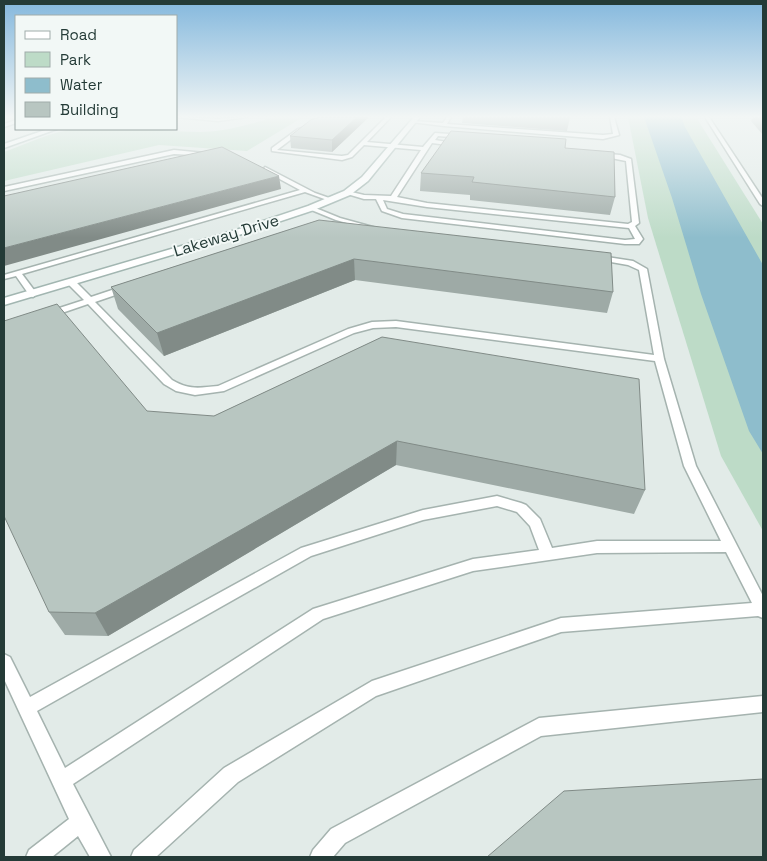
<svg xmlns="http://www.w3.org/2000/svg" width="767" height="861" viewBox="0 0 767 861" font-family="'Space Grotesk',sans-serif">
<rect width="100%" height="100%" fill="#e2ebe8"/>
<!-- green -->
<g fill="#bddbc7">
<path d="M275,117H303L247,151L159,145L4,181V152C27,144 52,131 77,129C118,124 159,132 200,132C224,132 252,124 275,117Z"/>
<polygon points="628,117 696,117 763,224 763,531 721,456 648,218"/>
</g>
<!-- water -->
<polygon fill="#8ebdcc" points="644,117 681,117 685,127 763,265 763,454 749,431 701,294 672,198"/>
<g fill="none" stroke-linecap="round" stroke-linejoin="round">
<!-- lane casing -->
<g stroke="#a5b3af" stroke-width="3">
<g id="lane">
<polygon points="176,117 218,119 247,117 218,121"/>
<path d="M326,117H331L321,127L302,131L277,150L342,156L348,155L386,117H391L367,142L423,147L435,133L464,135L462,138L438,136L435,140L459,144L456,146L432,143L397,197L427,203L628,224L632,222L626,161L596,155L599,153L620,155L631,159L639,223L635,226L643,239L639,244H625L402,218L382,211L376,199H364L344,193L347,191L364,195L391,196L421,150L364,145L352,157L342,160L272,151V148L298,129L317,125ZM383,200L427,207L629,228L635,239L625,240L403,214L387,209Z"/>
<polygon points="447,117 451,117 447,124 603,135 613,134 610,117 614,117 619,135 603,139 444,126 411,122 413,121 443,123"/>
<polygon points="705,117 709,117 763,199 763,206 760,204"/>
<polygon points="16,120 16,123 4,127 4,124"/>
<polygon points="174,150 215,154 212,156 174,154 4,191 4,187"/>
<polygon points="265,167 315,193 335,200 330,201 305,192 22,274 37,294 33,297 30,296 16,276 4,279 4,275 300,190 263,170"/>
<polygon points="309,207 313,207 340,218 380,229 376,231 336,220 309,209"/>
<path d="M594,255L633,261L647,269L664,359L696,466L763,596V618L758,616L561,632L376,696L238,782L156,857H131L134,850L224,768L372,681L561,618L752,603L726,552L597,553L473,571L323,619L73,784L111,857H90L78,836L52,857H26L29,850L69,819L4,679V654L10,657L30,697L301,548L423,510L497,496L521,503L526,505L540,519L552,548L597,541H721L684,466L655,361L396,327L373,328L354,333L224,391L195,395L176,391L164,384L88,304L53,316H47V312L84,300L68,284V280H74L91,297L124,286H130V290L95,302L172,380C189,390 198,388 218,386L348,329L372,322L396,321L654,355L639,270L628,265L594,259ZM497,506L517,512L530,526L539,550L473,559L313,609L65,768L37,711L311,556L423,520Z"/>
<polygon points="763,696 763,712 541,736 345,843 333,857 310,857 313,850 331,829 539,718"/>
</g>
</g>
<!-- secondary casing -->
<g stroke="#a2b6b1" stroke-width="3">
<g id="secondary">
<polygon points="414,117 420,117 368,181 350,195 314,210 242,234 4,305 4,298 236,230 308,206 344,191 362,177"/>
<polygon points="48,129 57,129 4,148 4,144"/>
</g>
</g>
<!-- lane -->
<use href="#lane" fill="#fff" fill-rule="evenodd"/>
<!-- secondary -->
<use href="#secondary" fill="#fff" fill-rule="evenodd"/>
</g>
<!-- wall -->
<g fill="#9eaaa6">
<polygon points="369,117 332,152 291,148 290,136"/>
<polygon points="463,117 570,117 567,131 462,123"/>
<polygon points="753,117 763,117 763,135 751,121"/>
<polygon points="565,148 615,197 610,215 470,200 470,195 420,191 421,173"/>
<polygon points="319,220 613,292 607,313 355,280 164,356 118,309 111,287"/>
<polygon points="382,337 645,490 634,514 396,465 108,636 65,635 49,612 214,416"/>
</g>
<!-- shaded-wall -->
<g fill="#818b87">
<polygon points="357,117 369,117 332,152 332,140"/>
<polygon points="279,176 281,189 4,266 4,248"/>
<polygon points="354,259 355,280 164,356 157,333"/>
<polygon points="397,441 396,465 108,636 95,613"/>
</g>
<!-- building -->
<g fill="#b8c6c1" stroke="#818b87">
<polygon points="322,117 357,117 332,140 290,136 312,119"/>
<polygon points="451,131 566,139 565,148 614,152 615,197 472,182 474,177 421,173"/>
<polygon points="222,147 279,176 4,248 4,196"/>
<polygon points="319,220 611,253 613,292 354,259 157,333 111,287"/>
<polygon points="57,304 147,411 214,416 382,337 639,379 645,490 397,441 95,613 49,612 4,516 4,321"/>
<polygon points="763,779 763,857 487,857 564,791"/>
</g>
<!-- sky -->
<linearGradient id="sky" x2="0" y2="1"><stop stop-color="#84b8dd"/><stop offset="0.49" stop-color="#f2f6f5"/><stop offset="1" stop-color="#f2f6f5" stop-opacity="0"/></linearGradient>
<rect width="767" height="238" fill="url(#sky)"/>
<g text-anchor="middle" stroke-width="4" stroke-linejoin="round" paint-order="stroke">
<!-- far-street labels -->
<g font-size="16" fill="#243b37" stroke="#f2f8f6">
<text transform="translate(226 235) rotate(-17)" y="6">Lakeway Drive</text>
</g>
</g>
<!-- border -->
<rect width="767" height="861" fill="none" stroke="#243b37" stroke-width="10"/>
<!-- legend -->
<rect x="15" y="15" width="162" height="115" fill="#f2f8f6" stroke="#a0acaa"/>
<rect x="25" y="31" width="25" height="8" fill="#ffffff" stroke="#a0acaa"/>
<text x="60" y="40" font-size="15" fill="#243b37">Road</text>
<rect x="25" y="52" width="25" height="15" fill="#bddbc7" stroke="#a0acaa"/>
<text x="60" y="65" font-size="15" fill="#243b37">Park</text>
<rect x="25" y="78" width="25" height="15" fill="#8ebdcc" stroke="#a0acaa"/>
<text x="60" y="90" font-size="15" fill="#243b37">Water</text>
<rect x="25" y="102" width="25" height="15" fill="#b8c6c1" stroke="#a0acaa"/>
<text x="60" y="115" font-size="15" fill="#243b37">Building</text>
</svg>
